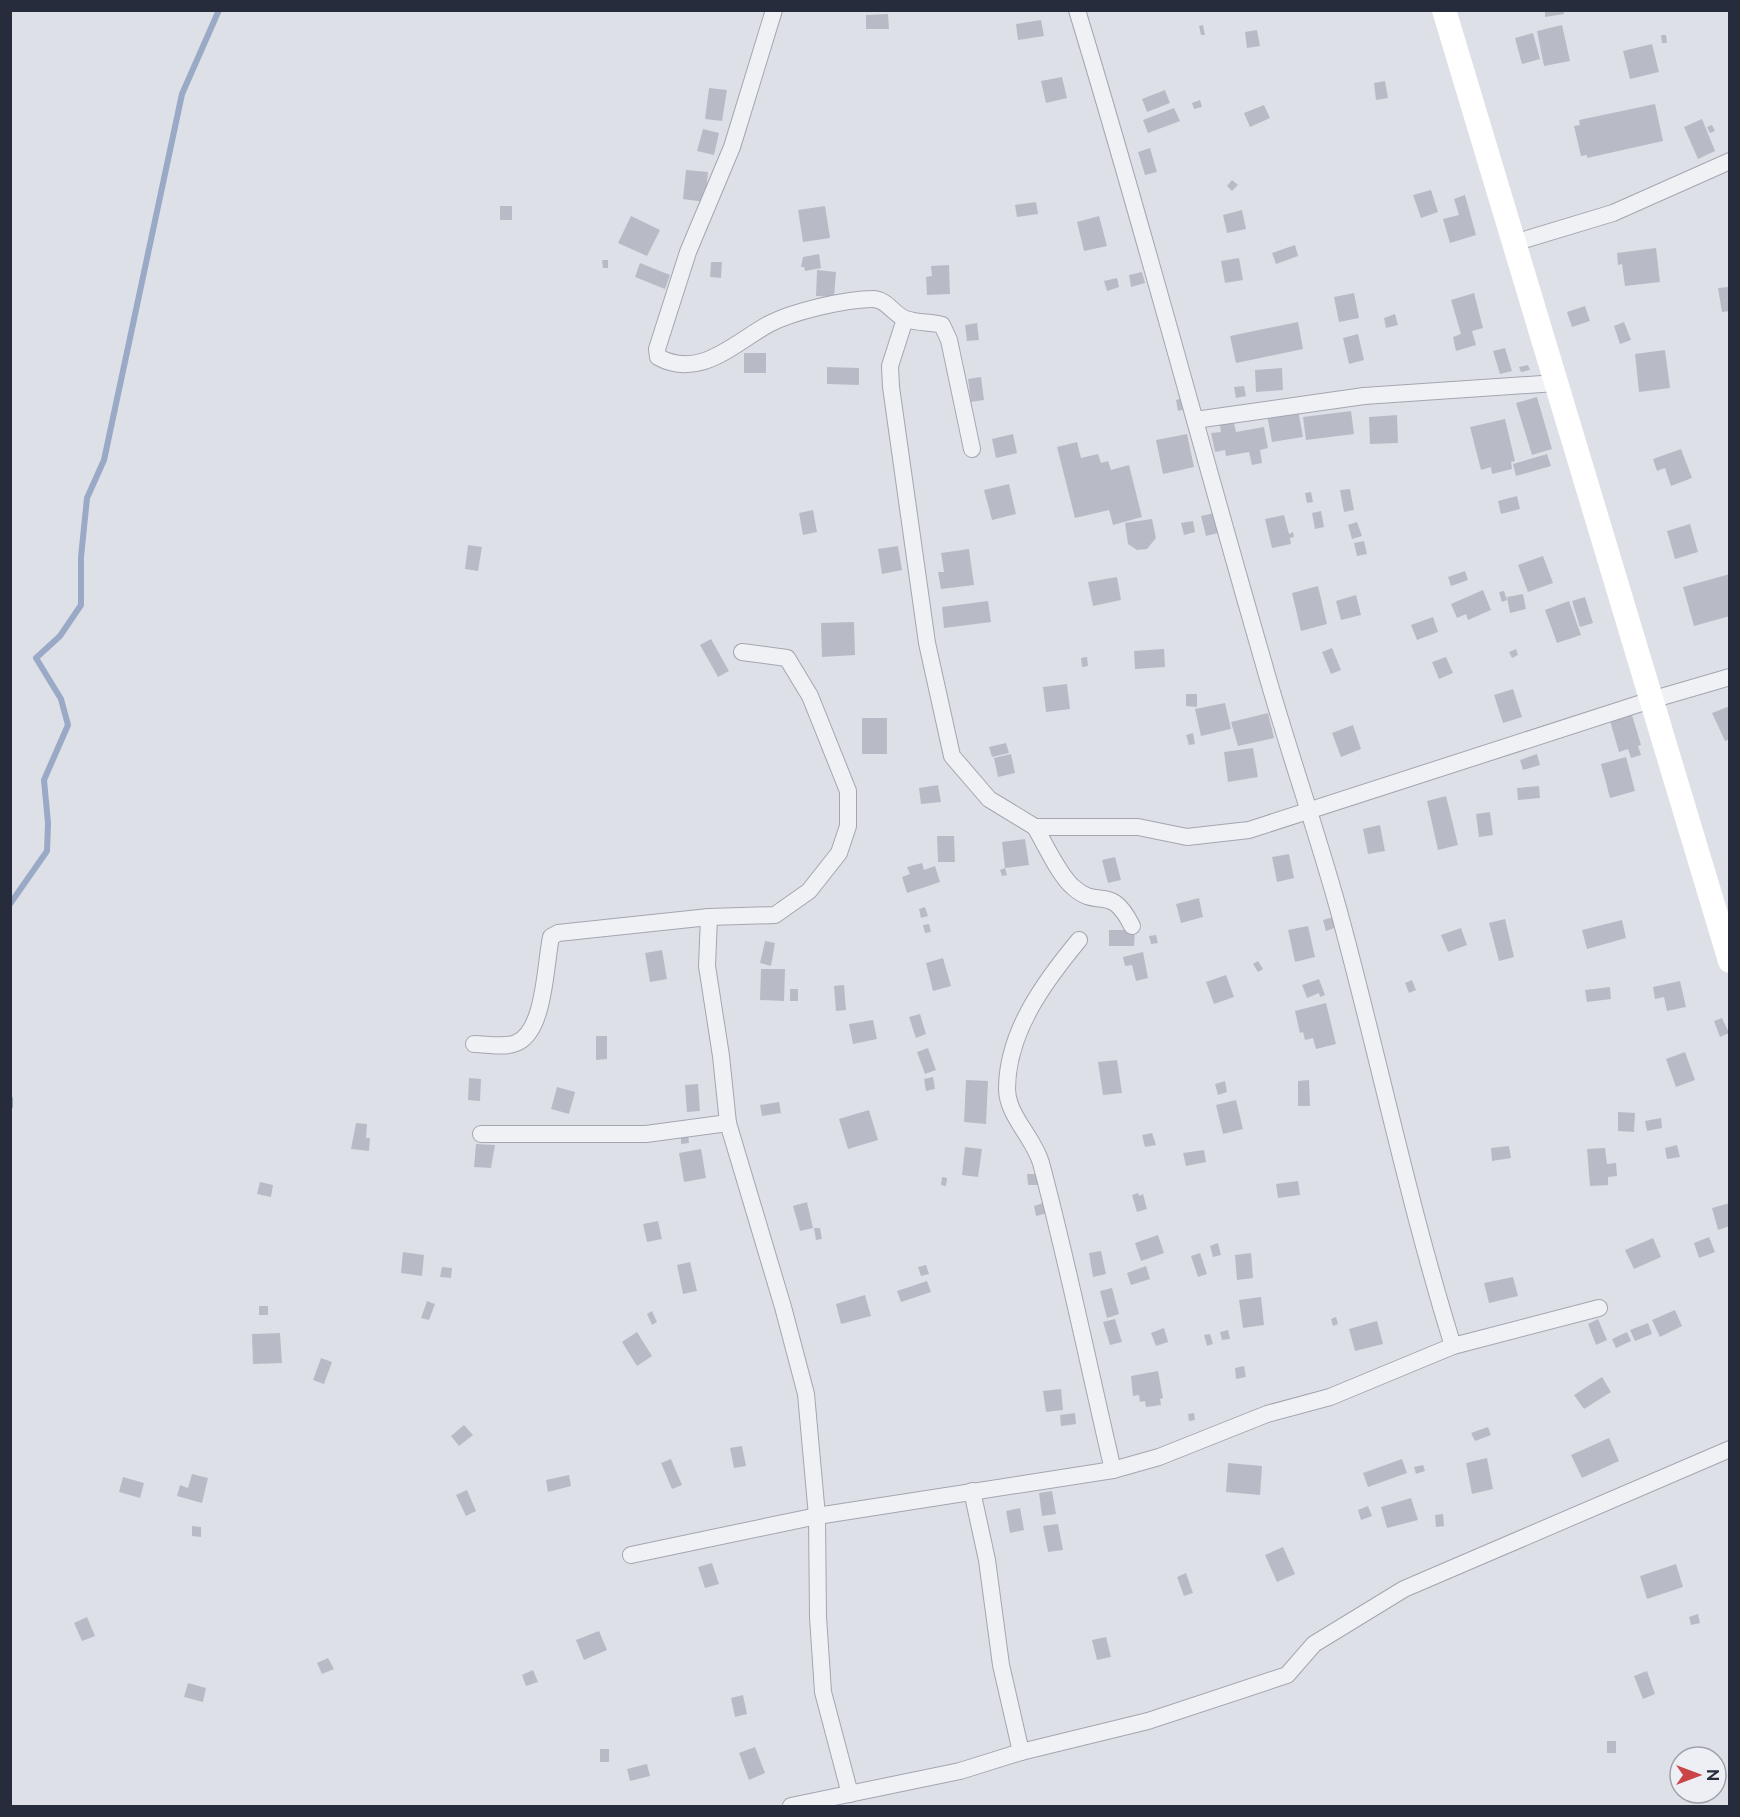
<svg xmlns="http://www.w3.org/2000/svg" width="1740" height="1817" viewBox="0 0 1740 1817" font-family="Raleway,sans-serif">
<rect width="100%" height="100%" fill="#dee0e7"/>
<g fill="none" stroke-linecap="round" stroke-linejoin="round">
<!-- stream -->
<g stroke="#99a9c6" stroke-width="6">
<polyline points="10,904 47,851 48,823 44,780 68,725 61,699 36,658 60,636 81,605 81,557 87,498 104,460 182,94 219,10"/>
<polyline points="10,1099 10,1106"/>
</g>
</g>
<!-- building -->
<g fill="#b8bbc6">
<polygon points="1545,10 1564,10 1564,14 1545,17"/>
<polygon points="888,14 889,29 866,29 866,15"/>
<polygon points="1041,20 1044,36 1018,40 1016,24"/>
<polygon points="1203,25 1205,35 1201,35 1199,26"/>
<polygon points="1562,25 1570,61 1544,66 1537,31"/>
<polygon points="1257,30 1260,46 1247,48 1245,32"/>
<polygon points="1533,33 1540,59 1522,64 1515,38"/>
<polygon points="1661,35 1666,35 1667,43 1662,43"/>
<polygon points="1652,44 1659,72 1630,79 1623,51"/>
<polygon points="1062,77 1067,98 1046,103 1041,81"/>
<polygon points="1385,81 1388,98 1376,100 1374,83"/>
<polygon points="709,88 727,90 722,121 705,119"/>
<polygon points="1165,90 1170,103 1147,112 1142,99"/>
<polygon points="1200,100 1202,107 1194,109 1192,103"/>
<polygon points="1655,104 1663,141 1587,158 1587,155 1581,156 1574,126 1580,125 1579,120"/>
<polygon points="1264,105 1270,118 1250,127 1244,113"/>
<polygon points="1174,108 1180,121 1148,133 1143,120"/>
<polygon points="1702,119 1715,151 1698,159 1684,127"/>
<polygon points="1712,125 1715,131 1710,133 1707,127"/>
<polygon points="703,129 719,133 714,155 697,151"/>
<polygon points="1150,148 1157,172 1145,175 1138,152"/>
<polygon points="686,170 708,172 705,202 683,199"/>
<polygon points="1232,180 1238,185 1232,191 1227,186"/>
<polygon points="1431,190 1438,212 1421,218 1413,195"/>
<polygon points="1465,195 1476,235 1450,243 1443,219 1459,215 1454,199"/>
<polygon points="1036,202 1038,214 1017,217 1015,205"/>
<rect x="500" y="206" width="12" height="14"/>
<polygon points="825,206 830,238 803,242 798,210"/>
<polygon points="1242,210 1246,229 1227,233 1223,215"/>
<polygon points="631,216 660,230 647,256 618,243"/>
<polygon points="1099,216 1107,246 1084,251 1077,222"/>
<polygon points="1295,245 1298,256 1276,264 1272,253"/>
<polygon points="1656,248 1660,282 1625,286 1622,264 1618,265 1617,253"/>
<polygon points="819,254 821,268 805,271 804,267 801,267 803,257"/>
<polygon points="1239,258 1243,280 1225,283 1221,261"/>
<polygon points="602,260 608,260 608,268 603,268"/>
<polygon points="711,262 722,262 721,278 710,277"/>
<polygon points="640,263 670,275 665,289 635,277"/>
<polygon points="949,265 950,294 927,295 926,277 932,276 931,266"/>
<polygon points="817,270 836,272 834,297 816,296"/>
<polygon points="1142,272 1145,283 1131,287 1129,275"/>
<polygon points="1117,278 1119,287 1107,291 1104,281"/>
<polygon points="1728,287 1730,311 1722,312 1718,288"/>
<polygon points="1354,293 1359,318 1339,322 1334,297"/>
<polygon points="1474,293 1483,328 1472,331 1476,345 1456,351 1453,337 1461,334 1451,300"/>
<polygon points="1585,306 1590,321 1572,327 1567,312"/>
<polygon points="1395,314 1398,325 1386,328 1384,318"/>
<polygon points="1298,322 1303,349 1236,363 1230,336"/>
<polygon points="1624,322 1631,340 1620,344 1614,326"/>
<polygon points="977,323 979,340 967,341 965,325"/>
<polygon points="1358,334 1364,360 1349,364 1343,338"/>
<polygon points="1505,348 1512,371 1500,374 1493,351"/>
<polygon points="1665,350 1670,388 1639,392 1635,354"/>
<rect x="744" y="353" width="22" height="20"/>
<polygon points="1528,365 1530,370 1521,372 1519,367"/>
<polygon points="827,367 859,368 859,385 827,384"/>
<polygon points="1282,368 1283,390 1256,392 1255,370"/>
<polygon points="981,377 984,400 971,402 968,379"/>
<polygon points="1244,386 1246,396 1236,398 1234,387"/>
<polygon points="1537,397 1552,449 1532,455 1516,403"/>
<polygon points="1184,398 1186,409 1178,411 1176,400"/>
<polygon points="1298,410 1303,437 1272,442 1267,415"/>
<polygon points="1351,411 1354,434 1306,440 1303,417"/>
<polygon points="1397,415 1398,443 1370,444 1369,417"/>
<polygon points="1233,418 1236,432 1264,427 1268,448 1260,450 1262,463 1252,465 1249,452 1226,456 1225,450 1215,452 1211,433 1221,432 1219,420"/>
<polygon points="1505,419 1515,461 1511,462 1512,469 1492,474 1491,467 1481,470 1470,427"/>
<polygon points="1013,434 1017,453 996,458 992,439"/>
<polygon points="1187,434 1194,467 1163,474 1156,440"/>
<polygon points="1077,442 1081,458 1098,454 1101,463 1108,461 1111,470 1129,465 1142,517 1113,525 1109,510 1075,518 1057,447"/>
<polygon points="1681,449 1692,478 1671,486 1665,468 1657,471 1653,459"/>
<polygon points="1547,454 1551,466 1516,476 1513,464"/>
<polygon points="1009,484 1016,514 992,520 984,490"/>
<polygon points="1350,489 1354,510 1344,512 1340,490"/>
<polygon points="1311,492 1313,502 1307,503 1305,493"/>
<polygon points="1517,496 1520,509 1501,514 1498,501"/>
<polygon points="813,510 817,532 803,535 799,513"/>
<polygon points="1321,511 1324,527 1315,529 1312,513"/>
<polygon points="1214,513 1218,533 1206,536 1201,516"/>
<polygon points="1284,515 1289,534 1293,532 1294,537 1290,538 1291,544 1272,548 1265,519"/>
<polygon points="1152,519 1156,538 1147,549 1137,550 1128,544 1125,523"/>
<polygon points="1193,521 1195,532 1184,535 1181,523"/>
<polygon points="1357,522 1362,536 1352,539 1348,525"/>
<polygon points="1690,524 1698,552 1675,559 1667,531"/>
<polygon points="1364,541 1367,554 1357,556 1354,543"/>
<polygon points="468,545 482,547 478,571 465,569"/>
<polygon points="898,546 902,570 882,574 878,549"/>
<polygon points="969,549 974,585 941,589 938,572 944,572 941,553"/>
<polygon points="1543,556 1553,583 1528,592 1518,565"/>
<polygon points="1465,571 1468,580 1451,586 1448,577"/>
<polygon points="1730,574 1730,616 1694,626 1683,587"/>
<polygon points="1117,577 1121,600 1093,606 1088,582"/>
<polygon points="1318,586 1327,624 1301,631 1292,593"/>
<polygon points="1483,590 1491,610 1468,620 1466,614 1457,618 1451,604"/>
<polygon points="1504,591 1507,600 1502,602 1499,592"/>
<polygon points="1523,594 1526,609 1510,613 1507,597"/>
<polygon points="1356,595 1361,615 1341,620 1336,601"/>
<polygon points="1585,597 1593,623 1580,627 1572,601"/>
<polygon points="988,601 991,622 944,628 942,607"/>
<polygon points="1569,601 1581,635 1557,643 1545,610"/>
<polygon points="1433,617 1438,632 1417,640 1411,625"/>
<polygon points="854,622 855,655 822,657 821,623"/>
<polygon points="711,639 729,671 718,677 700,645"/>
<polygon points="1332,648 1341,670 1331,674 1322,652"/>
<polygon points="1164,649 1165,667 1135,669 1134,651"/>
<polygon points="1516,649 1518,655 1512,658 1509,652"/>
<polygon points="1087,657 1088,666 1082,667 1081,658"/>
<polygon points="1446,657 1453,673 1439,679 1432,662"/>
<polygon points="1067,684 1070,709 1046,712 1043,687"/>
<polygon points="1513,689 1522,717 1503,723 1494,695"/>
<polygon points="1186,694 1197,694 1197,707 1186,706"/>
<polygon points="1225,703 1231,729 1201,736 1195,709"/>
<polygon points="1730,706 1730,739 1725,741 1712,713"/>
<polygon points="1268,713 1274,738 1238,746 1231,722"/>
<polygon points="1632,715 1641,745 1638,746 1641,755 1631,758 1628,749 1619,752 1610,721"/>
<rect x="862" y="718" width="25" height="36"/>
<polygon points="1353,725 1361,749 1341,757 1332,733"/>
<polygon points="1193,733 1195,744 1189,745 1186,735"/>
<polygon points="1006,743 1009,753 992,757 989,747"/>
<polygon points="1253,748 1258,777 1228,782 1224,752"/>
<polygon points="1011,754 1015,773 998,777 994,758"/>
<polygon points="1537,754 1540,765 1523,770 1520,760"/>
<polygon points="1626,757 1635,791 1610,798 1601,764"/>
<polygon points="938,785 941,802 921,804 919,788"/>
<polygon points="1539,786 1540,798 1518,800 1517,788"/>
<polygon points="1446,796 1458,845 1438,850 1427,801"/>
<polygon points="1490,812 1493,835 1479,837 1476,814"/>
<polygon points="1380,825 1385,851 1368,854 1363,829"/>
<polygon points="937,836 954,836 955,862 938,862"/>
<polygon points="1025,839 1029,865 1005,868 1002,842"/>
<polygon points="1289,854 1294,878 1277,882 1272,857"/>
<polygon points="1115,857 1121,880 1108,883 1102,860"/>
<polygon points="922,863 924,870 935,866 940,882 907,893 902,877 910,874 907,867"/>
<polygon points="1005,868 1007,875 1002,876 1000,870"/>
<polygon points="1199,898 1203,917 1181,923 1176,904"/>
<polygon points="925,907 928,916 921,918 919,909"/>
<polygon points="1334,917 1337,927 1326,931 1323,920"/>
<polygon points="1505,919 1514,957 1499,961 1489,923"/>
<polygon points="1622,920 1626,938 1587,949 1582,930"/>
<polygon points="929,924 931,932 925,933 923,925"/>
<polygon points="1308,926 1315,957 1295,962 1288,930"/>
<polygon points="1461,928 1467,945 1448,952 1441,935"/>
<polygon points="1109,930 1135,930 1134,946 1109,946"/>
<polygon points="1156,935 1158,943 1151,944 1149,936"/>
<polygon points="765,941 775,943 771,966 760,963"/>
<polygon points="662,950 667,979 650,982 645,953"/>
<polygon points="1143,952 1148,978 1136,981 1132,965 1125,966 1123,957"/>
<polygon points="943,958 951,986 933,991 926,963"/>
<polygon points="1258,961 1263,969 1258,972 1253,964"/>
<polygon points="761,969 785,969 784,1001 760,1000"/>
<polygon points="1226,975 1234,997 1214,1004 1206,982"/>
<polygon points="1319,979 1325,995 1320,997 1319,993 1307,998 1302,985"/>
<polygon points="1412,980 1416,990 1409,993 1405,983"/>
<polygon points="1680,981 1686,1007 1667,1011 1664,997 1655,999 1653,987"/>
<polygon points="844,985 846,1010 836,1011 834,986"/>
<polygon points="1610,987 1611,999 1587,1002 1585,990"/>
<rect x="790" y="989" width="8" height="12"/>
<polygon points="1326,1003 1336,1044 1316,1049 1313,1038 1305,1040 1303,1032 1300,1033 1295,1011"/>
<polygon points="920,1014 926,1034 916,1038 909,1017"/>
<polygon points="1722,1018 1729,1033 1720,1037 1714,1021"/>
<polygon points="873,1020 877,1039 853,1044 849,1024"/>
<polygon points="596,1036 607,1036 607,1059 596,1060"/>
<polygon points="928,1048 936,1070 925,1074 917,1052"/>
<polygon points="1685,1052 1695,1080 1676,1087 1666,1059"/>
<polygon points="1117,1060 1122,1093 1103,1095 1098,1062"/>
<polygon points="933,1077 935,1089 926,1091 924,1079"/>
<polygon points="469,1078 481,1079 480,1101 468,1100"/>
<polygon points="966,1080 988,1081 986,1124 964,1122"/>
<polygon points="1309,1080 1310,1106 1298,1106 1298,1081"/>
<polygon points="1225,1081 1227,1092 1218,1095 1215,1084"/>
<polygon points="698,1084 700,1111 687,1112 685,1085"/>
<polygon points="557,1087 575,1092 569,1114 551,1109"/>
<polygon points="1236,1100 1243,1129 1223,1134 1216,1105"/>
<polygon points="779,1102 781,1113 762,1116 760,1105"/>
<polygon points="869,1110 878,1140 848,1149 839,1119"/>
<polygon points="1618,1112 1635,1113 1634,1132 1618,1131"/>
<polygon points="1661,1118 1662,1128 1647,1131 1645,1121"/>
<polygon points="356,1123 367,1124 366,1138 370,1138 369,1151 351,1149"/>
<polygon points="688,1133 689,1143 681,1144 681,1134"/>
<polygon points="1152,1133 1156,1145 1145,1147 1142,1135"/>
<polygon points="476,1144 495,1145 491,1168 474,1167"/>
<polygon points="1677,1145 1680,1157 1667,1159 1665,1148"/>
<polygon points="1509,1146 1511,1158 1492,1161 1491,1148"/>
<polygon points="965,1147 982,1149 978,1177 962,1175"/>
<polygon points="1605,1148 1607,1164 1616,1163 1617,1176 1608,1177 1608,1185 1590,1186 1587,1149"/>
<polygon points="701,1149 706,1178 684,1182 679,1153"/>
<polygon points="1204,1150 1206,1162 1186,1166 1183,1153"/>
<polygon points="1027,1174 1037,1174 1038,1185 1028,1185"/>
<polygon points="942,1177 947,1178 946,1186 941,1185"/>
<polygon points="1298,1181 1300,1195 1278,1198 1276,1184"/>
<polygon points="260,1182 273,1185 271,1197 257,1194"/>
<polygon points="1138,1193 1139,1196 1143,1194 1147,1209 1137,1212 1132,1195"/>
<polygon points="807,1202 813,1228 800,1231 793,1206"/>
<polygon points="1043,1203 1047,1213 1036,1216 1034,1206"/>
<polygon points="1730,1203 1730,1226 1718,1230 1712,1208"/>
<polygon points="658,1221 662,1239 647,1242 643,1224"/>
<polygon points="814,1228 820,1228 822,1239 816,1240"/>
<polygon points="1158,1235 1164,1253 1141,1261 1135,1243"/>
<polygon points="1709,1237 1715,1252 1699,1258 1694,1243"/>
<polygon points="1653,1238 1661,1257 1634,1269 1625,1250"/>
<polygon points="1218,1243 1221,1255 1213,1257 1210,1246"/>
<polygon points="1101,1251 1106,1274 1093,1277 1089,1253"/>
<polygon points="403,1252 424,1255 422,1276 401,1273"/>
<polygon points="1200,1253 1207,1274 1198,1277 1191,1256"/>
<polygon points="1251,1253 1253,1278 1237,1280 1235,1255"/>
<polygon points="690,1262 697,1291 683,1294 677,1265"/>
<polygon points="926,1265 929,1274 921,1276 918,1267"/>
<polygon points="1146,1266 1150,1279 1131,1285 1127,1273"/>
<polygon points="442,1267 452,1268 451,1278 440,1277"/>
<polygon points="1513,1277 1518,1296 1489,1303 1484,1283"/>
<polygon points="927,1281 931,1292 901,1302 897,1291"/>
<polygon points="1112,1288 1119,1314 1107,1318 1100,1291"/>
<polygon points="865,1295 871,1316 841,1324 836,1304"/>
<polygon points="1261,1297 1264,1325 1243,1328 1239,1300"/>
<polygon points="427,1301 435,1304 429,1320 421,1318"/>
<rect x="259" y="1306" width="9" height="9"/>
<polygon points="1675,1310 1682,1326 1660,1337 1652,1320"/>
<polygon points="652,1311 657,1322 652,1325 647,1314"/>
<polygon points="1336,1317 1338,1324 1333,1326 1331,1319"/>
<polygon points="1115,1319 1122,1342 1110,1345 1103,1322"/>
<polygon points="1598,1319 1607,1340 1596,1345 1588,1324"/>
<polygon points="1377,1321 1383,1344 1355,1351 1349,1329"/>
<polygon points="1648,1323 1652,1334 1635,1341 1630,1330"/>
<polygon points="1164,1328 1168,1342 1156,1346 1151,1333"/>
<polygon points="1228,1330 1230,1339 1222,1340 1220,1332"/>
<polygon points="637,1332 652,1356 637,1366 622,1342"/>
<polygon points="1627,1332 1631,1341 1616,1348 1612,1339"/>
<polygon points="280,1333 282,1363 253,1364 252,1334"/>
<polygon points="1210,1334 1213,1344 1207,1346 1204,1335"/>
<polygon points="321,1358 332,1362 324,1384 313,1380"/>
<polygon points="1244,1366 1246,1377 1236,1379 1235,1368"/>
<polygon points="1158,1371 1163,1398 1160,1399 1161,1405 1146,1407 1145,1401 1140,1402 1139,1395 1133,1396 1131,1376"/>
<polygon points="1602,1377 1611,1392 1584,1409 1574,1395"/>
<polygon points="1061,1389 1063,1410 1046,1412 1043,1391"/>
<polygon points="1075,1413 1076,1424 1061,1426 1060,1415"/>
<polygon points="1194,1413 1195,1420 1189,1421 1188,1414"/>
<polygon points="464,1425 473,1435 459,1446 451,1436"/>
<polygon points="1488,1427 1491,1435 1475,1441 1471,1433"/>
<polygon points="1609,1438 1619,1461 1582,1478 1571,1455"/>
<polygon points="742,1446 746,1466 734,1468 730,1448"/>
<polygon points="1487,1458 1493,1489 1472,1494 1466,1463"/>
<polygon points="671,1459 682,1485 672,1489 661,1463"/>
<polygon points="1402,1459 1407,1473 1368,1487 1363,1473"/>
<polygon points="1228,1463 1262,1466 1260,1495 1226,1492"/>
<polygon points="1423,1465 1425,1471 1416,1474 1414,1467"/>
<polygon points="192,1474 208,1478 202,1503 177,1496 180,1485 188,1488"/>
<polygon points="569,1475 571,1486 548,1492 546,1480"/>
<polygon points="123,1477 144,1483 140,1498 119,1492"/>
<polygon points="467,1490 476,1511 466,1516 456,1495"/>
<polygon points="1052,1491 1056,1514 1042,1516 1039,1493"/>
<polygon points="1411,1498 1418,1520 1387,1528 1381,1507"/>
<polygon points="1368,1506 1372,1516 1361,1520 1358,1510"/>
<polygon points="1020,1508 1024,1530 1010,1533 1006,1511"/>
<polygon points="1443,1514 1444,1526 1436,1527 1435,1515"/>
<polygon points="1058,1524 1063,1550 1048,1552 1043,1526"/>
<polygon points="192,1526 201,1527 201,1537 192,1536"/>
<polygon points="1283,1547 1295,1574 1277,1582 1265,1555"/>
<polygon points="712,1563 719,1584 705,1588 698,1567"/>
<polygon points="1676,1564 1683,1587 1647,1599 1640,1576"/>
<polygon points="1186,1573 1193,1593 1184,1596 1177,1577"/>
<polygon points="1698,1614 1700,1623 1691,1625 1689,1617"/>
<polygon points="87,1617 95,1636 82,1641 74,1623"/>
<polygon points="599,1631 607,1650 584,1660 576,1640"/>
<polygon points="1106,1637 1111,1657 1097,1660 1092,1640"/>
<polygon points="328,1658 334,1669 322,1674 317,1663"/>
<polygon points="533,1670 538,1682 526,1686 522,1675"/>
<polygon points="1647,1671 1655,1694 1643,1699 1634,1676"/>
<polygon points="188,1683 206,1688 203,1702 184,1697"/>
<polygon points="743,1695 747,1714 735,1717 731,1698"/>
<rect x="1607" y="1741" width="9" height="12"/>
<polygon points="755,1747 765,1773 749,1780 739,1753"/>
<rect x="600" y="1749" width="9" height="13"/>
<polygon points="647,1764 650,1776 630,1781 627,1769"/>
</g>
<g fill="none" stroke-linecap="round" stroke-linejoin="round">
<!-- minor casing -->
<g stroke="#a3a6b1" stroke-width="18">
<g id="minor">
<path d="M774,10L732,147L688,252L657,349L658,357C700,380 734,343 769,324C794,311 843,300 871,299C887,298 893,315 906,319C916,323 931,322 942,325L949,340L972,449"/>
<path d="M1077,10C1143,226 1200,444 1263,661C1286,744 1315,825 1338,908C1378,1054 1408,1202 1453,1346"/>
<polyline points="1514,243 1613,213 1730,161"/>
<polyline points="905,319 890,366 891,387 927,643 952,756 989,799 1035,827 1138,827 1187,837 1249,830 1651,700 1730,677"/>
<polyline points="1195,420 1364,396 1556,383"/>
<path d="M1035,827C1045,844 1059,875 1073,887C1099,911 1110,882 1132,926"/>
<polyline points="709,917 707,966 721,1056 728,1123 783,1307 806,1394 817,1516 818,1617 823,1692 850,1794"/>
<path d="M1079,940C1045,981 1007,1032 1007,1089C1007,1115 1034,1138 1041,1163C1068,1264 1089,1368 1113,1470"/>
<path d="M474,1044C486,1044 505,1048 516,1043C545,1032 545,965 551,937L558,933L709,917L775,915L809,891L839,853L848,826V791L810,696L787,658L742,652"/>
<polyline points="481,1134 646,1134 728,1123"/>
<polyline points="972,1491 987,1560 1001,1665 1021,1752"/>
<polyline points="631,1555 817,1516 1113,1470 1159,1457 1267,1414 1330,1397 1453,1346 1599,1308"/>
<polyline points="791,1806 960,1771 1021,1752 1148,1721 1287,1675 1314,1644 1404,1589 1730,1449"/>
</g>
</g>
<!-- minor -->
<use href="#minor" stroke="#f0f1f5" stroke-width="16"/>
<!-- secondary -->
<polyline stroke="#fff" stroke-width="24" points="1444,10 1730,961"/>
</g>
<!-- border -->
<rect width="1740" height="1817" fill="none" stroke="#272c3d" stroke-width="24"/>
<!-- north arrow -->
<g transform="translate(1698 1775) rotate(90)"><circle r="28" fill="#edeff5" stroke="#9ea1ab" stroke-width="1.5"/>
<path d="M0-4.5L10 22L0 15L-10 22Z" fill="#c94548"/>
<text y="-9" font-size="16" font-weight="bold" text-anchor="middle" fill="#272c3d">N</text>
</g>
</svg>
